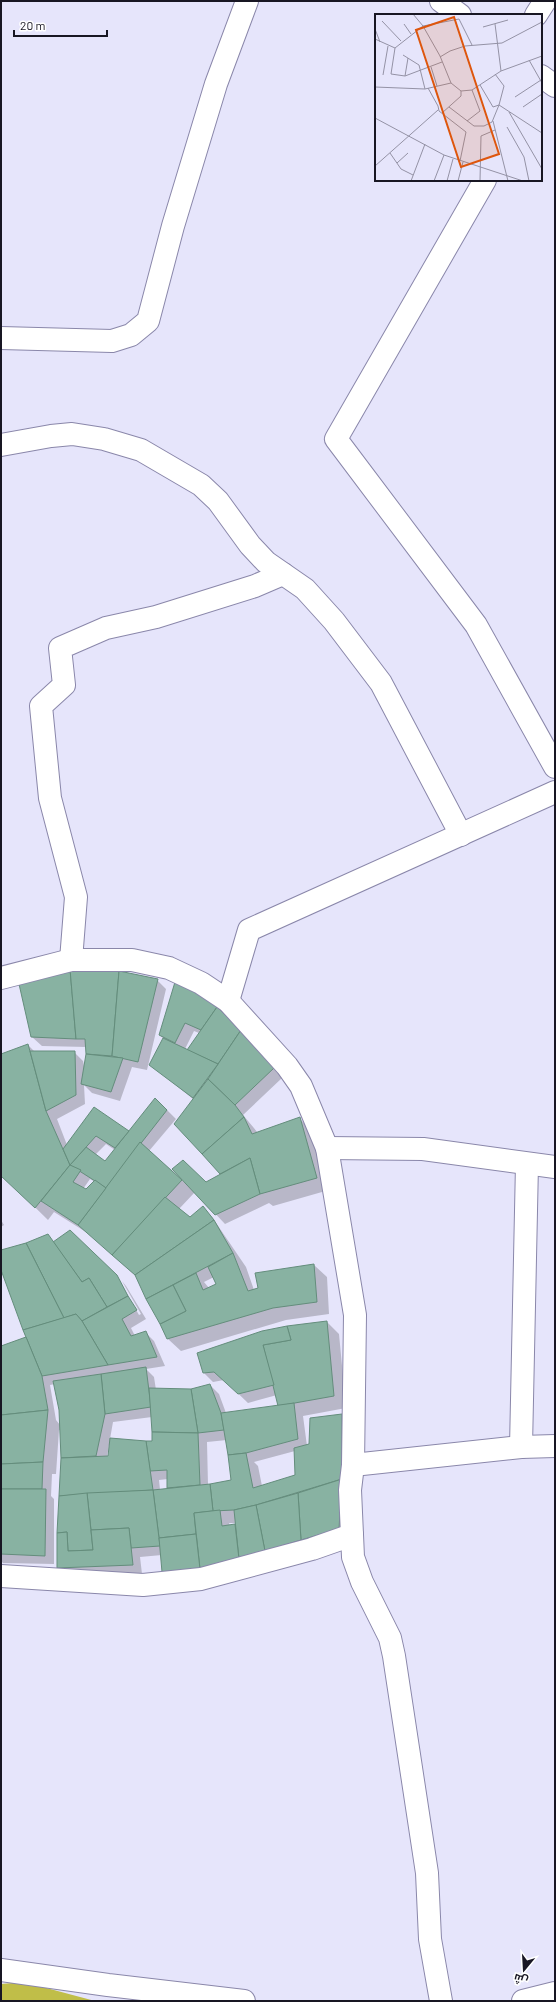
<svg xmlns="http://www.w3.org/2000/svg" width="556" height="2002" viewBox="0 0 556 2002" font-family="Barlow,Cairo,sans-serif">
<rect width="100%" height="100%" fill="#e6e5fb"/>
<!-- green -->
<polygon fill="#c0be48" points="24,1982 95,2001 1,2001 1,1984"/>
<!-- shadow -->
<g fill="#0003" fill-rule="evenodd">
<path d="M157,980L166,989L147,1070L132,1067L120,1101L92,1093L84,1085L85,1104L57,1119L67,1145L94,1109L129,1133L167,1110L176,1119L149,1151L185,1183H206L221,1175L203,1153L193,1099L151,1065L164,1039L160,1035L217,1007L250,1040L282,1078L243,1115L258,1133L299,1118L312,1131L329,1190L273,1206L269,1203L225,1224L195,1192L179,1209L190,1218L203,1208L212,1217L246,1267L254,1290L314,1265L327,1277L329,1314L286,1320L181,1351L168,1339L136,1276L89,1234L54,1212L48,1220L1,1174V1055L28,1045L35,1052H74L83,1061L85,1070L87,1047L42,1046L32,1037ZM194,1031L199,1033L188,1051L185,1049ZM106,1144L115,1150L105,1163L95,1155ZM90,1179L95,1182L86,1191L83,1189ZM214,1277L217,1284L209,1288L204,1282Z"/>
<polygon points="1,1220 4,1225 1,1227"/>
<path d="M48,1236L54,1242L117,1276L139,1315L141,1314L122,1281L126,1286L146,1319L131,1328L135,1336L145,1332L154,1341L165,1366L146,1369L154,1377L156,1390H191L210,1385L219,1394L226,1413L279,1406L277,1395L248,1403L224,1380L213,1382L204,1373L327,1322L339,1334L346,1408L303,1416L307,1446L310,1445L341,1415L354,1428L348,1538L209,1577L162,1555L140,1557L142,1574L68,1577L58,1568L62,1458L61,1430H59L56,1474H52L51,1496L54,1499V1564L3,1563L1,1561V1347L28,1338L1,1267V1251L26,1244ZM55,1384L60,1410V1425L56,1420L50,1385ZM152,1417L153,1442L110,1439L113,1422ZM227,1440L232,1481L208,1485L207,1442ZM109,1445H110L109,1457H107ZM295,1451L296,1476L262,1486L258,1466L254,1462ZM168,1479V1489L160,1490L159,1480ZM229,1523H236V1525L230,1526Z"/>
</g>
<!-- building -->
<g fill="#88b2a2" stroke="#648d7c">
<polygon points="70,969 76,1039 31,1037 19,984"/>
<polygon points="70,969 119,971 112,1056 86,1054 85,1039 76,1039"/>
<polygon points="119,971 158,979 138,1062 112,1056"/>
<polygon points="175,982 197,991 217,1007 201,1030 185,1023 175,1043 159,1035"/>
<polygon points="217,1007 241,1030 218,1064 187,1050"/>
<polygon points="241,1030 274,1068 235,1105 208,1079"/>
<polygon points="163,1038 218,1064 193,1098 149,1065"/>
<polygon points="28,1044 46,1111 70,1165 35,1208 1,1176 1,1054"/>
<polygon points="30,1051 75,1051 76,1095 46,1111"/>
<polygon points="86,1054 123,1058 111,1092 81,1084"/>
<polygon points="208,1079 235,1105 244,1117 202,1154 174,1124"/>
<polygon points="155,1098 167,1110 106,1188 70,1165 86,1147 105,1161"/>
<polygon points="94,1107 129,1131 115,1148 96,1136 70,1165 63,1149"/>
<polygon points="244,1117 252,1134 300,1117 317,1178 260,1194 250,1158 220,1174 202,1154"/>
<polygon points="140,1142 182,1180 112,1255 78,1225"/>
<polygon points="250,1158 260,1194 215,1215 172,1169 183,1160 206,1182"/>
<polygon points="70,1165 81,1170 73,1182 86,1189 95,1180 106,1188 78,1225 41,1201"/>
<polygon points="165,1197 190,1217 203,1206 214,1220 135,1275 112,1255"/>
<polygon points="214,1220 233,1253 146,1299 135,1275"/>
<polygon points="70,1230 117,1275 128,1296 107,1307 89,1278 82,1282 53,1242"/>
<polygon points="48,1234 82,1282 89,1278 107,1307 82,1321 76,1314 64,1318 26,1243"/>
<polygon points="26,1243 64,1318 23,1330 1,1270 1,1250"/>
<polygon points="233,1253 248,1291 258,1288 255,1273 314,1264 317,1302 273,1308 167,1339 160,1324 186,1311 173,1285 196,1273 203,1290 216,1284 208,1267"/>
<polygon points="173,1285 186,1311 160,1324 146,1299"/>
<polygon points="128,1296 137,1310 122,1319 131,1336 146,1331 157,1357 108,1365 82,1321"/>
<polygon points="76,1314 82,1321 108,1365 42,1376 23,1330"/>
<polygon points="327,1321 334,1396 278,1406 263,1345 291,1340 287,1326"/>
<polygon points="287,1326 291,1340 263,1345 274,1385 238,1394 214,1372 203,1373 197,1353 262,1331"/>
<polygon points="26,1337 42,1376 48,1410 1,1415 1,1346"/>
<polygon points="146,1367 151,1407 105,1414 101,1374"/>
<polygon points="101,1374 105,1414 96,1456 61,1458 59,1410 53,1381"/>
<polygon points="210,1384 221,1413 224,1430 198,1433 191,1389"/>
<polygon points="149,1388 191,1389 198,1433 152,1432"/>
<polygon points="294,1403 298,1439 246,1453 228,1455 221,1413"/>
<polygon points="48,1410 43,1462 1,1464 1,1415"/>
<polygon points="342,1414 342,1479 256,1505 234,1510 213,1511 210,1484 231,1480 228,1455 246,1453 253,1488 295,1475 294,1448 309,1444 310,1418"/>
<polygon points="152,1432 198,1433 200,1485 167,1488 167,1470 150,1471 146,1441 152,1441"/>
<polygon points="110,1438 146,1441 153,1490 59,1496 61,1458 108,1456"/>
<polygon points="43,1462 42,1489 1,1489 1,1464"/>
<polygon points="342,1479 339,1529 301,1540 298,1493"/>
<polygon points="210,1484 213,1511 194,1513 196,1534 159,1538 153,1490"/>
<polygon points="1,1489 46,1489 45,1556 1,1554"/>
<polygon points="153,1490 160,1546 131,1548 129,1528 91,1530 87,1493"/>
<polygon points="87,1493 93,1550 68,1551 67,1532 57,1533 59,1496"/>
<polygon points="298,1493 301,1540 265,1551 256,1505"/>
<polygon points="256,1505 265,1551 239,1559 234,1510"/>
<polygon points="220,1510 222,1526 235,1524 239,1559 200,1569 194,1513"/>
<polygon points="129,1528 133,1565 57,1568 57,1533 67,1532 68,1551 93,1550 91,1530"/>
<polygon points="196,1534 200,1569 162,1572 159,1538"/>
</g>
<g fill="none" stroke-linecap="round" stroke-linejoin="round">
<!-- minor casing -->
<g stroke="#8a87aa" stroke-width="24">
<g id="minor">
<polyline points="441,1 460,15"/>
<polyline points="536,15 545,1"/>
<polyline points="541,76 555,86"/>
<polyline points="485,180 336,439 476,625 555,767"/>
<polyline points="1,338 112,341 131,335 148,321 173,226 216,84 247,1"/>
<polyline points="1,445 51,436 72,434 104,439 141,450 201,485 218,501 250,545 266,562 305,589 334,621 381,683 461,835"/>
<polyline points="71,960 76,897 50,798 41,706 64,685 60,648 106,628 156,617 255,586 283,574"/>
<polyline points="1,978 71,960 132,960 169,968 201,983 228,1001 287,1066 301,1086 327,1148 355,1315 353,1465 350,1490 353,1557 362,1582 390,1638 394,1656 427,1873 430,1939 441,2001"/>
<polyline points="228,1001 249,930 555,792"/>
<polyline points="327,1148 423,1149 555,1167"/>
<polyline points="521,1447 527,1164"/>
<polyline points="353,1465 521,1447 555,1446"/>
<polyline points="1,1576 143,1585 201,1579 312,1549 352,1535"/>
<polyline points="1,1970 108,1985 244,2001"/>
<polyline points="523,2001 555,1993"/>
</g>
</g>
<!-- minor -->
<use href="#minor" stroke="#fff" stroke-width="22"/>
</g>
<!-- overview -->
<g transform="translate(375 14)">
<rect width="167" height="167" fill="#e6e5fb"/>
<path fill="none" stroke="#9492a5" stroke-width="1" d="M38,0L48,12L65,42L76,69L86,77L97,76L126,57L167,42M7,7L26,27M29,10L36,20M120,10L126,57M108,13L133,6M0,15L5,28M0,25L20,34M28,41L44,51L50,75M65,43L75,37L90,32L127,29L167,8M154,46L167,69M67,48L30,62L16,60L20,34L48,12L84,5L97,31M56,53L62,72M120,60L129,72L124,91L167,119M8,61L13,32M30,62L33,44M0,73L50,75L76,69M53,74L63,92L64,97L91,118L85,147M140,83L166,66M74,93L99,112H109L117,108L124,91L118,93L105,71M148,93L167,80M134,98L167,155M67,99L86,82V77M0,104L69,141L148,167M92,107L105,97L97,76M118,107L133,167M132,113L149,143L154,167M15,139L26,155L38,161M22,149L33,139M0,152L63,96M36,167L50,130M59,167L69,141M72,167L78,145M83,167L88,148M105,167L106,122L120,116"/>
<path fill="#de560d" fill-opacity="0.15" stroke="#de560d" stroke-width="2" d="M79,3L124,140L86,153L41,16Z"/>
<rect width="167" height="167" fill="none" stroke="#181623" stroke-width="2"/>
</g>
<!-- border -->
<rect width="556" height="2002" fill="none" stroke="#181623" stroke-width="4"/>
<!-- north arrow -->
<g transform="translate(524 1970) rotate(198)" stroke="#ffffff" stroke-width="3" paint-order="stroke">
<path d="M0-3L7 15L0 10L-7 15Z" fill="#181623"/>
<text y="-6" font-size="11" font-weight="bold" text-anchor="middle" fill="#181623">ش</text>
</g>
<!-- scale -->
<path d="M14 30v6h93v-6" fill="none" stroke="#181623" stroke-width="2"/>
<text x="20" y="30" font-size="12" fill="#181623" stroke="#ffffff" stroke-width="3" paint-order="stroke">20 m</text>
</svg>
